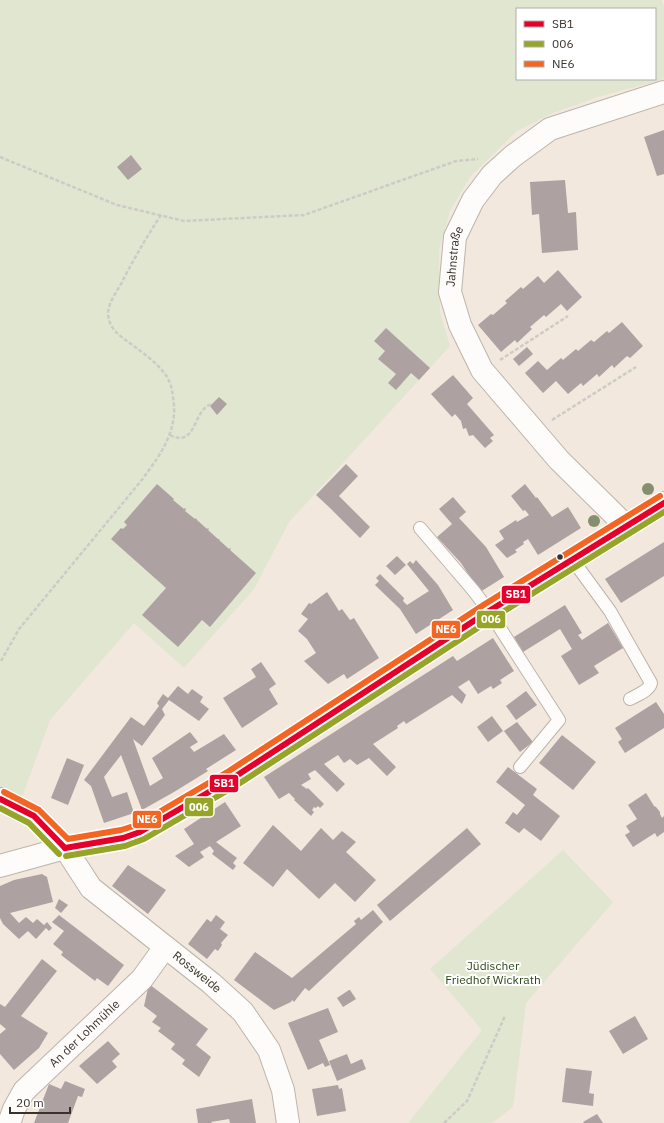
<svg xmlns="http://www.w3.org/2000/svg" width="664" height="1123" viewBox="0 0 664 1123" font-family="'IBM Plex Sans',sans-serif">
<rect width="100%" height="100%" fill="#f2e8dd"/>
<!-- green -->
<g fill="#e0e6d0" fill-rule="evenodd">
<path d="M0,0H662L664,7V79L598,97L553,113L517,131L470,177L450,211L439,251L440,312L450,346L289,522L254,589L184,668L134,623L50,720L20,803L0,795ZM517,9H655V79H517Z"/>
<polygon points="563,850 613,902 526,1003 513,1107 492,1123 408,1123 482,1030 430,969"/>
</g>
<!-- building -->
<g fill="#ada2a1">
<polygon points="664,130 664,174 657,176 644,137"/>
<polygon points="131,155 142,169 128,180 117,167"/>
<polygon points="565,180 568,213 576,212 578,250 542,253 539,214 532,215 530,182"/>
<polygon points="558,270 582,297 567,311 561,304 546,317 544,315 530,327 532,329 517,343 515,340 501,352 478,325 491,314 493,315 507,303 505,301 521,287 523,289 538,276 544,283"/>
<polygon points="622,322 643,346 630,358 627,356 614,368 612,365 599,377 597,374 583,386 581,383 568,394 556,381 543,393 525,373 538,361 547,370 561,358 563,360 576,349 578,351 591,340 594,342 607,331 609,333"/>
<polygon points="386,328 430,368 419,380 411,373 396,390 388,383 396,374 378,359 385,351 374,341"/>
<polygon points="527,347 533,354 519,366 513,359"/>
<polygon points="453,375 473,398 467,404 494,435 490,438 493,441 485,448 473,435 469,436 466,428 463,429 461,421 455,414 452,417 431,394"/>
<polygon points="219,397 227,404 217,415 210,406"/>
<polygon points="346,464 358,476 339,496 370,527 360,538 329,507 334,502 329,507 316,495"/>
<polygon points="157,484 174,499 173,500 184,509 185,508 186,509 185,511 195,519 196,518 197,520 207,529 208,528 209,529 208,530 218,539 220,539 219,540 229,549 230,548 231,549 230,550 256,573 210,627 202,620 178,647 142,615 166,588 111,539 121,528 123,529 127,525 124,522"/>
<polygon points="525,484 536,498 537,497 552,517 568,507 581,528 538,555 528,539 523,542 524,544 515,550 517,552 507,558 495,545 504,539 499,531 516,520 517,522 529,515 525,510 523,511 511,496"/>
<polygon points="453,497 466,512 459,518 486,547 504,577 480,592 461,563 437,537 452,524 439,509"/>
<polygon points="664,542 664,576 621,603 605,579"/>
<polygon points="397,556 406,565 395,575 386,566"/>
<polygon points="416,560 438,585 453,610 416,634 400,609 375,585 379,581 376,578 380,574 404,598 403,601 407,605 429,591 407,564 410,561 413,564"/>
<polygon points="327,592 339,611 342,609 350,620 354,618 379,658 347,679 344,674 328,684 304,661 316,653 307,639 298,631 308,619 301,614 309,603 311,604"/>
<polygon points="565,605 582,633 578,635 582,640 608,623 623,648 594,666 599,673 579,685 561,656 572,649 560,629 523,652 514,637"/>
<polygon points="493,638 514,671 500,680 502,683 493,689 491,686 478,694 469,680 458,687 466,695 462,704 452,695 406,724 404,721 397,726 398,728 373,744 396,767 387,776 369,758 357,765 350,759 344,763 338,755 324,764 345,784 337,792 315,770 308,774 311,779 301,785 307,789 308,788 324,804 320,808 318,806 316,808 314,807 312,810 314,812 311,816 294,800 295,799 289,793 279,799 264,777 453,656 457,661"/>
<polygon points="261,662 276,684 269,689 278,704 242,728 223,698 256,677 251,669"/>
<polygon points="178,686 188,694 192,689 203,697 200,702 209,709 199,721 169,700 162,709 165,715 142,746 133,739 150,786 163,778 152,758 190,732 198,742 190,747 194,752 224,734 236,750 206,769 208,771 174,792 142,810 121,755 104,777 112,797 127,792 134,813 104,823 91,786 84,780 131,717 144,726 159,706 157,703 163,694 168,698"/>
<polygon points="526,691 537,705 516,720 506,706"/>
<polygon points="656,702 664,714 664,728 625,753 618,742 622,739 615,728"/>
<polygon points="492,716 503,731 488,742 477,727"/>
<polygon points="517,722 533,742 520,752 504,731"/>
<polygon points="562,735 596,762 573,790 539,763"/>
<polygon points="67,758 84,765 68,805 51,798"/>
<polygon points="508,767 537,789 533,795 560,816 541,841 524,828 519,833 505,823 513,812 517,815 525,805 496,782"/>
<polygon points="646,793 654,806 656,807 660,812 660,814 662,818 664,816 664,832 657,837 655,833 633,847 625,835 630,832 626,826 637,819 628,805"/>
<polygon points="225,802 241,826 216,842 237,858 233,863 236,866 233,870 212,854 214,851 210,846 200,852 204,857 189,867 175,856 194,844 184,829"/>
<polygon points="273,825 301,851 321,828 333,840 342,831 356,842 346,852 376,880 355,902 335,883 319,899 287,869 273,887 243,863"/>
<polygon points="467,828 481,844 390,921 377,905"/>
<polygon points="128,865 166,890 148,914 112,886"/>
<polygon points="42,874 47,877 53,902 10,913 19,923 26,917 33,923 37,919 44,925 47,922 52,928 49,931 46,928 36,939 28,931 19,939 3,924 0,918 0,886 14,880"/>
<polygon points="59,899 68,905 61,913 55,908"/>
<polygon points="373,910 383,922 309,991 305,988 294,1002 292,1000 291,1002 274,1010 234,980 255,952 292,978 356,924 354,921 359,917 361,920"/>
<polygon points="59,915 124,965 108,986 97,978 95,981 61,955 63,952 53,944 64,931 52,922"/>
<polygon points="216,915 225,922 220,929 228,935 221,943 222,945 218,951 215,949 207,959 188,944 207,919 211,922"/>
<polygon points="42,959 57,971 21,1016 48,1033 39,1048 14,1070 0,1054 0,1034 6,1029 0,1024 0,1004 5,1007"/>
<polygon points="149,984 208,1029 196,1045 211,1057 199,1077 182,1064 185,1060 171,1049 175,1044 158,1031 161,1028 152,1022 157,1016 144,1006"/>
<polygon points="349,990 350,990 356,999 343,1007 337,998"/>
<polygon points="328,1008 338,1032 319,1040 330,1065 325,1067 323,1063 308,1070 288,1023"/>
<polygon points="635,1016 648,1039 623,1054 609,1031"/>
<polygon points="108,1041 120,1054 112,1061 117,1067 97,1084 79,1066"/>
<polygon points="347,1054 351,1064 362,1059 366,1069 337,1081 329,1061"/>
<polygon points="566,1068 592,1071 589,1093 594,1094 593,1106 562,1102"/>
<polygon points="65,1081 85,1089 82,1097 78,1096 68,1123 34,1123 49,1084 61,1089"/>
<polygon points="338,1085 339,1089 342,1088 346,1111 317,1116 312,1089"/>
<polygon points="252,1099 256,1123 230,1123 229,1119 211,1122 212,1123 198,1123 196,1109"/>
<polygon points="597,1114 603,1123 584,1123 583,1122"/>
</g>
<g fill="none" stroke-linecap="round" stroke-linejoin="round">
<!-- service casing -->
<g stroke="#bcb4ab" stroke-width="14">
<g id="service">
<polyline points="420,528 473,590 489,611 559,720 520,767"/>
<path d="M572,559L610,611L651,683C649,691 637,695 630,699"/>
</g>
</g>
<!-- minor casing -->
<g stroke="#bcb4ab" stroke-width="24">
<g id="minor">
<path id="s1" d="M626,526L559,460L482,370L460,325L450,292L455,237L473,200L492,175L513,156L550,129L664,92"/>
<path id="s2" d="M9,1123L14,1109L24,1091L142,979L165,947"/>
</g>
</g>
<!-- tertiary casing -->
<g stroke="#bcb4ab" stroke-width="24">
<g id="tertiary">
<path id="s3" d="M65,848L91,888L211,983L243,1012L269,1050L283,1090L288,1123"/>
</g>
</g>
<!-- secondary casing -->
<g stroke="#bcb4ab" stroke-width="24">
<g id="secondary">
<polyline points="0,799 34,816 65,848"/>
<polyline points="0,866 65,848 123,838 140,832 233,778 489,611 664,503"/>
</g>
</g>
<!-- path -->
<g stroke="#cecbc6" stroke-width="2.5" stroke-dasharray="4 2" stroke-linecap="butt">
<polyline points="0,157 117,205 184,221 304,215 456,161 478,159"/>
<polyline points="500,360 568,316"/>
<polyline points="552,420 636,367"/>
<path d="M170,435C197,449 193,408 212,404"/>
<path d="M1,661L19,629L141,481C160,455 179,431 173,397C172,389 170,380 165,374C156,362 143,353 131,344C120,336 109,329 108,314C108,304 116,292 121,284C133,260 146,238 161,215"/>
<polyline points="444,1123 467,1101 505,1016"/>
</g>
<!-- service -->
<use href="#service" stroke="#fdfcfa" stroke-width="12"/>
<!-- minor -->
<use href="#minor" stroke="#fdfcfa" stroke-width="22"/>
<!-- tertiary -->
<use href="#tertiary" stroke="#fdfcfa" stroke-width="22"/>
<!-- secondary -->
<use href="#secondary" stroke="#fdfcfa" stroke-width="22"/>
<!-- bus-1 casing -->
<g stroke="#fff" stroke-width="9">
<g id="bus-1">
<polyline points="0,799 34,816 65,848"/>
<polyline points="65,848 123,838 140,832 233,778 489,611 664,503"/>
</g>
</g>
<!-- bus-2 casing -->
<g stroke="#fff" stroke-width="9">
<g id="bus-2">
<polyline points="0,808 29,823 59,854"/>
<polyline points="66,856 125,846 144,839 237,785 493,618 664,512"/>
</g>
</g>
<!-- bus-3 casing -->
<g stroke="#fff" stroke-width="9">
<polyline id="bus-3" points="4,792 39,810 68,839 121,830 137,825 229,771 485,604 660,496"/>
</g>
<!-- bus-1 -->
<use href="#bus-1" stroke="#e4002b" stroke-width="6"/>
<!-- bus-2 -->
<use href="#bus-2" stroke="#96a528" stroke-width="6"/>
<!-- bus-3 -->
<use href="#bus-3" stroke="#f26522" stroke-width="6"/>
</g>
<!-- trees -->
<g fill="#858f6e">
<circle cx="648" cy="489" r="6"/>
<circle cx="594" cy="521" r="6"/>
</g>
<!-- markers -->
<circle fill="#39322a" stroke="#fff" stroke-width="1.5" cx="560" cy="557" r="3.5"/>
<g text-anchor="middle" stroke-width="4" stroke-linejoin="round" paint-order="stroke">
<!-- street labels -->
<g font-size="12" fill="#39322a" stroke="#fff">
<text dy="4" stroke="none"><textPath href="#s1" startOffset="333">Jahnstraße</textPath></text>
<text dy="4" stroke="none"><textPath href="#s3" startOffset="183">Rossweide</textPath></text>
<text dy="4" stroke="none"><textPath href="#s2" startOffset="119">An der Lohmühle</textPath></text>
</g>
<!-- park labels -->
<g font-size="12" fill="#2b4614" stroke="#fff">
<text x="493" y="970">Jüdischer<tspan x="493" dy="14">Friedhof Wickrath</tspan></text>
</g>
</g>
<g stroke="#fff" stroke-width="1.5">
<rect x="501" y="585" width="30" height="19" rx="4" fill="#e4002b"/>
<rect x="476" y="610" width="30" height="19" rx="4" fill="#96a528"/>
<rect x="431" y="620" width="30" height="19" rx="4" fill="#f26522"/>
<rect x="209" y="774" width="30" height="19" rx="4" fill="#e4002b"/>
<rect x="184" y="797" width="30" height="20" rx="4" fill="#96a528"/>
<rect x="132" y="810" width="30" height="19" rx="4" fill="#f26522"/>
</g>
<g font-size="11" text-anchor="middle" font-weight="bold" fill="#fff">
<text x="516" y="598">SB1</text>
<text x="491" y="623">006</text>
<text x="446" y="633">NE6</text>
<text x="224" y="787">SB1</text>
<text x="199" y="811">006</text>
<text x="147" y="823">NE6</text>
</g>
<!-- legend -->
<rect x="516" y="8" width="140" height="72" fill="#ffffff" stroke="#b0adaa"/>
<rect x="524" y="21" width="20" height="6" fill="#e4002b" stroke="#b0adaa"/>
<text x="552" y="28" font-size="12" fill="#39322a">SB1</text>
<rect x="524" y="41" width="20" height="6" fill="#96a528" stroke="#b0adaa"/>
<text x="552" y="48" font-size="12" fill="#39322a">006</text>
<rect x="524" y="61" width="20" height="6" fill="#f26522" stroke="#b0adaa"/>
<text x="552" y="68" font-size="12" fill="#39322a">NE6</text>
<!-- scale -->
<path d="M10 1107v6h60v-6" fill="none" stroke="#39322a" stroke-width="2"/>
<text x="16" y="1107" font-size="12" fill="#39322a" stroke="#ffffff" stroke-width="3" paint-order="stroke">20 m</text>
</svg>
